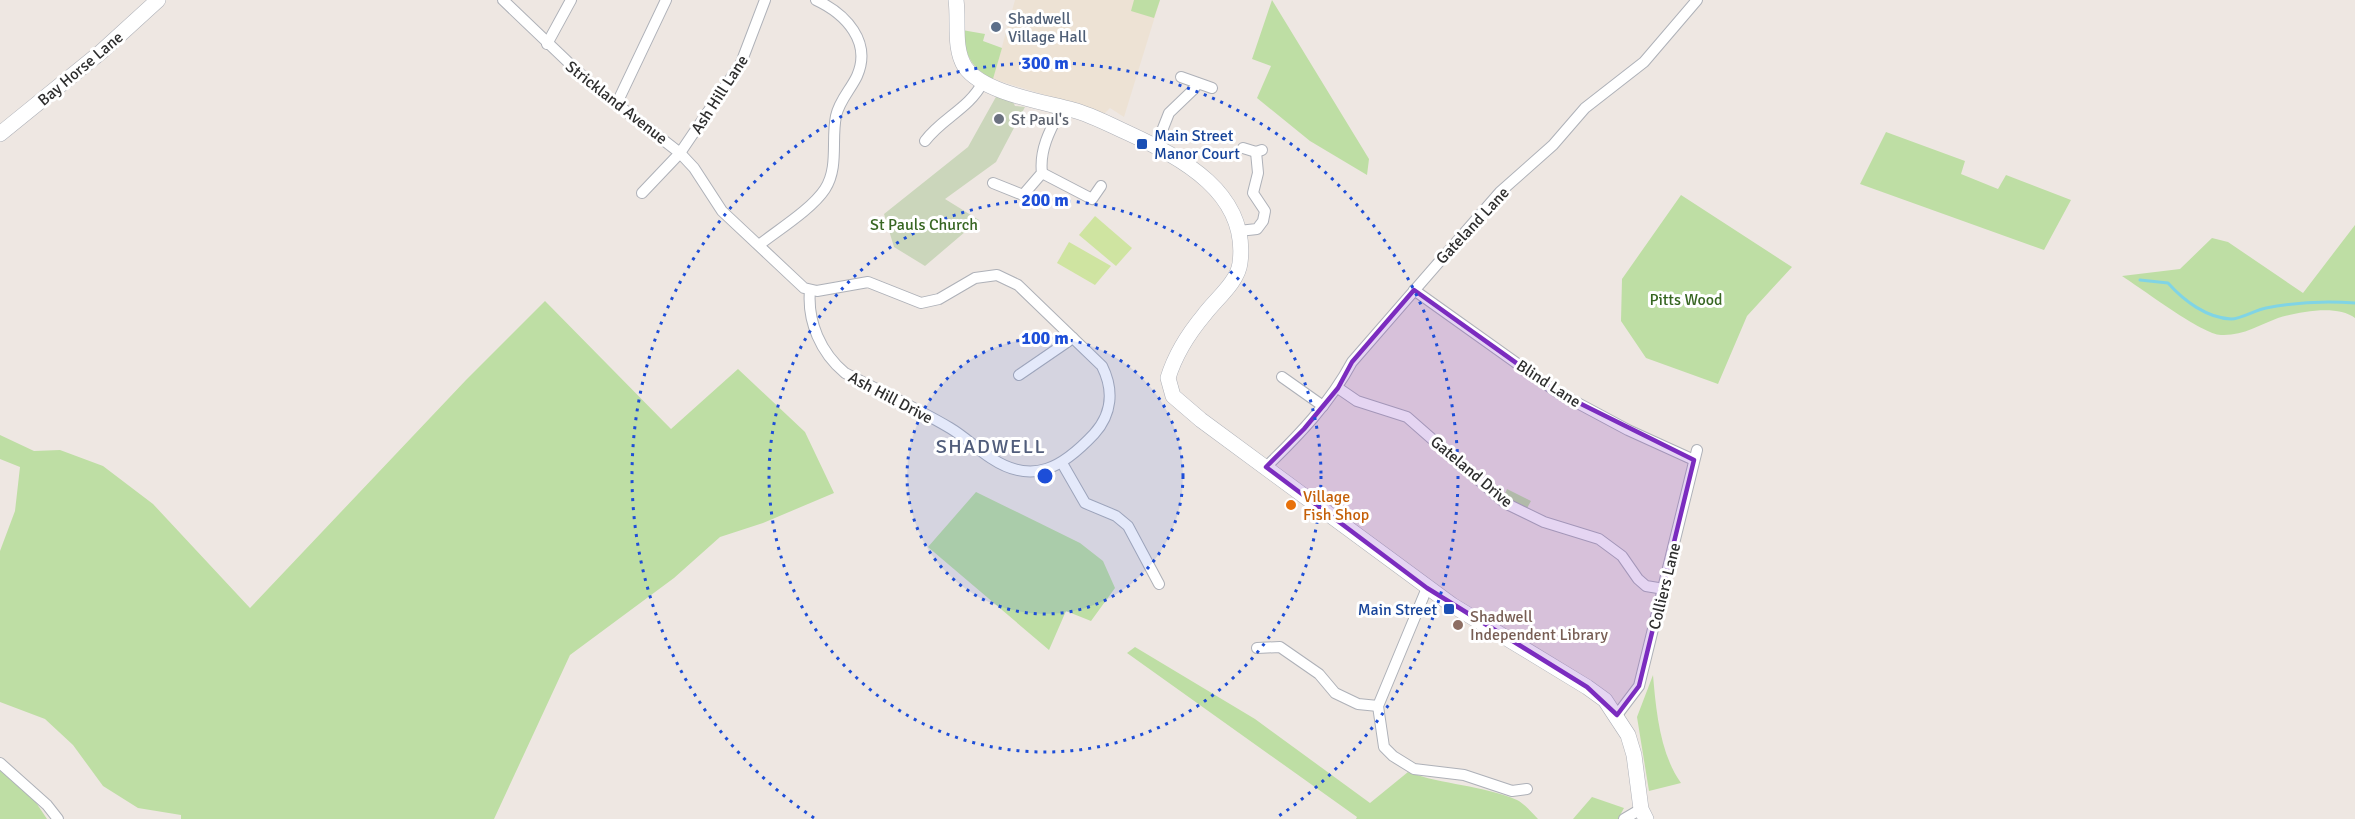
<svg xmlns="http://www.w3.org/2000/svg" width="2355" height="819" viewBox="0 0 2355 819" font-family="Signika,sans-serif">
<rect width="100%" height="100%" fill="#eee7e2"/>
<!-- education -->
<polygon fill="#ede2d4" points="1015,0 1160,0 1124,117 1110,108 1102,116 1074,104 993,79"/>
<!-- green -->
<g fill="#bedea4">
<polygon points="1134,0 1160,0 1154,18 1131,11"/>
<polygon points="1272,0 1369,159 1367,175 1310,141 1257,98 1271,66 1252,59"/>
<path d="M962,30L985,34L983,41L1002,48L993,79C970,68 965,53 962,30Z"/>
<polygon points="1886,132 1965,161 1961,174 1998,189 2006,175 2071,200 2044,250 1860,184"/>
<polygon points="1681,195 1792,267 1747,316 1718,384 1646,358 1621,321 1622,279"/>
<path d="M2355,225V318C2337,304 2299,312 2278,318C2259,325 2243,336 2221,335C2203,335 2141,288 2122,276L2180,269L2212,238L2228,242L2303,293Z"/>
<polygon points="545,301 671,429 738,369 805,432 834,493 763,523 720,537 674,578 570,655 494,819 181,819 181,815 138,808 103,786 73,745 45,719 0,702 0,551 15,511 20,467 0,459 0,435 34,451 60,450 103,466 153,504 250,608 466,380"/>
<polygon points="1507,489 1531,501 1526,510 1503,498"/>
<polygon points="976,492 1080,543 1103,561 1115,588 1091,621 1066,611 1049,650 928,547"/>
<path d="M1135,647L1255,719L1370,803L1408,772C1443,785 1482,785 1517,800C1525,804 1532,813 1538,819H1356L1357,817L1127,653Z"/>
<path d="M1653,675C1656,710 1660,754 1681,783L1649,791L1637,717Z"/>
<polygon points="0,768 31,795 47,819 0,819"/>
<polygon points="1592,797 1624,808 1618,819 1573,819"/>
</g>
<!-- cemetery -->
<polygon fill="#cbd6bb" points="997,95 1013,102 1015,106 1025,107 996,162 945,199 979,220 925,266 894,247 884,214 968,147"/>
<!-- pitch -->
<g fill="#cfe4a1">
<polygon points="1095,216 1132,248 1116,266 1079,235"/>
<polygon points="1069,242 1111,266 1095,285 1057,263"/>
</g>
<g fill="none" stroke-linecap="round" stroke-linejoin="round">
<!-- stream -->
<path stroke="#80d4e5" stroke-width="3" d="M2140,280L2168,283C2184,301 2207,318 2231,319C2241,319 2255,310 2266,308C2296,302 2325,301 2355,303"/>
<!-- street casing -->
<g stroke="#aeb1b8" stroke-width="12">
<g id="street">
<path d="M503,0L591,84L680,153L694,168L722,211L804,288L817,291L868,282L921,303L939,299L975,278L997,275L1018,285L1102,366C1114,390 1112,414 1094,434C1063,467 1033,486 991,458C977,449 965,437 950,428C916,408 880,391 845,373C821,353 807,322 810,290"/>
<polyline points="547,44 571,0"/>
<polyline points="1181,77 1212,88"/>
<polyline points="617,103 666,0"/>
<path d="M925,141C942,118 969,109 983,82"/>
<polyline points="1156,146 1169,113 1194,89 1197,83"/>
<polyline points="1243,148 1256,152 1262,150"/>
<polyline points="1042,173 1092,199 1101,186"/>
<path d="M993,183L1023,195L1042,173C1039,149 1051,128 1062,107"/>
<polyline points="642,193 680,153 741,63 765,0"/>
<polyline points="1239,231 1257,229 1263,221 1265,211 1253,193 1258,173 1256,152"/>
<path d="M759,245C778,230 812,209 825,189C839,167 831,140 836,116C839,101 851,89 857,76C872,42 846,14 816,0"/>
<polyline points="1414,290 1557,392 1628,430 1694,460"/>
<polyline points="1019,375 1073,338"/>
<polyline points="1282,377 1323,406"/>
<polyline points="1338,388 1357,401 1407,417 1505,503 1544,522 1599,539 1622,556 1638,579 1646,586 1664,589"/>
<polyline points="1062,463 1085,503 1116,516 1128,526 1159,584"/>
<path d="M1266,467C1299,435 1330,403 1352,362L1500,192L1553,145L1585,108L1644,62L1697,0"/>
<polyline points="1427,588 1378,706 1384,747 1393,756 1414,769 1464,775 1512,791 1527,789"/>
<polyline points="1257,648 1280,647 1319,674 1335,693 1358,704 1378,706"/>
<polyline points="1617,715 1639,686 1697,450"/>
<polyline points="0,763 47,805 58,819"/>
<polyline points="1624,819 1641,809"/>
</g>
</g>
<!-- secondary casing -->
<g stroke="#aeb1b8" stroke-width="16">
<g id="secondary">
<path d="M956,0C959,21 953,48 965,67C983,93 1044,102 1073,110C1092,115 1110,125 1128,133C1182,158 1249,193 1240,263C1238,282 1215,300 1204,315C1189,333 1175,355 1168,378L1173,396L1201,420L1452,605L1587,687L1605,700L1628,735L1634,755L1641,809L1646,819"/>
<polyline points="0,134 101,52 158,0"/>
</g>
</g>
<!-- street -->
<use href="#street" stroke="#fff" stroke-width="10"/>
<!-- secondary -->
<use href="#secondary" stroke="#fff" stroke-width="15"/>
</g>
<!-- marked area -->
<path fill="#7b2cbf" fill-opacity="0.2" stroke="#7b2cbf" stroke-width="4.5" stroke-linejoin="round" d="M1414,290L1557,392L1694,460L1639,686L1617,715L1587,687L1427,588L1266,467L1304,429L1338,388L1352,362Z"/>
<!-- distance rings -->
<circle cx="1045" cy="476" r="138" fill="#1d4ed8" fill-opacity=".12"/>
<g fill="none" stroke="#1d4ed8" stroke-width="3" stroke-dasharray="3 6">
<circle cx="1045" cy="476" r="138"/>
<circle cx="1045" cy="476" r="276"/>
<path d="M814 818A413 413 0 1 1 1276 818"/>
</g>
<!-- markers -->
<circle fill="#5c6f8a" stroke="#fff" stroke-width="2" cx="996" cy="27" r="6"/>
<circle fill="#6b7280" stroke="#fff" stroke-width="2" cx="999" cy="119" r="6"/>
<g fill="#1a4fb4" stroke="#fff" stroke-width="2">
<rect x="1136" y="138" width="12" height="12" rx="3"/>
<rect x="1443" y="603" width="12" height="12" rx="3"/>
</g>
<circle fill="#e8710a" stroke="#fff" stroke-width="2" cx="1291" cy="505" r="6"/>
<circle fill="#8d6e63" stroke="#fff" stroke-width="2" cx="1458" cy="625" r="6"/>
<g text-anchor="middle" stroke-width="6" stroke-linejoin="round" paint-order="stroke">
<!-- service labels -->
<g font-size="16" fill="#4e5e75" stroke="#fff" text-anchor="start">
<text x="1008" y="24">Shadwell<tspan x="1008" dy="18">Village Hall</tspan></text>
</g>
<!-- street labels -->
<g font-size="16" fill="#2e2e2e" stroke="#fff">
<text transform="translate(80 68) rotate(-40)" y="6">Bay Horse Lane</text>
<text transform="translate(719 94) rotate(-57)" y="6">Ash Hill Lane</text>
<text transform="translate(617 102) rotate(38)" y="6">Strickland Avenue</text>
<text transform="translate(1472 225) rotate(-47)" y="6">Gateland Lane</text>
<text transform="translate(1549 383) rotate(33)" y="6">Blind Lane</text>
<text transform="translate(891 397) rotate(28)" y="6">Ash Hill Drive</text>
<text transform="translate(1472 471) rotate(40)" y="6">Gateland Drive</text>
<text transform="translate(1664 586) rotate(-76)" y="6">Colliers Lane</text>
</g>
<!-- worship labels -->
<g font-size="16" fill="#5b616d" stroke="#fff" text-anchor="start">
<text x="1011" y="125">St Paul's</text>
</g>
<!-- transit labels -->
<g font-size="16" fill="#164399" stroke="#fff" text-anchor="start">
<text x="1154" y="141">Main Street<tspan x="1154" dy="18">Manor Court</tspan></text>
<text x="1437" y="615" text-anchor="end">Main Street</text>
</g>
<!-- park labels -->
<g font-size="16" fill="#376622" stroke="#fff">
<text x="924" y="230">St Pauls Church</text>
<text x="1686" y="305">Pitts Wood</text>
</g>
<!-- food labels -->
<g font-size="16" fill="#c56008" stroke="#fff" text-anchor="start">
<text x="1303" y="502">Village<tspan x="1303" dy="18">Fish Shop</tspan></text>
</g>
<!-- education labels -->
<g font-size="16" fill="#785e54" stroke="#fff" text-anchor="start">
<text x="1470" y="622">Shadwell<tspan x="1470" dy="18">Independent Library</tspan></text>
</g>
<!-- quarter labels -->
<g font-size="20" letter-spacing="1.5" fill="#515d7b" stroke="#fff">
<text x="991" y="453">SHADWELL</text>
</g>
</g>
<circle cx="1045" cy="476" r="9" fill="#1d4ed8" stroke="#fff" stroke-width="3"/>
<g font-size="18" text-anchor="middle" font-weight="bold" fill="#1d4ed8" stroke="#fff" stroke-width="6" stroke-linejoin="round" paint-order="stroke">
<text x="1045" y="69">300 m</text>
<text x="1045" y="206">200 m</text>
<text x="1045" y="344">100 m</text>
</g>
</svg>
